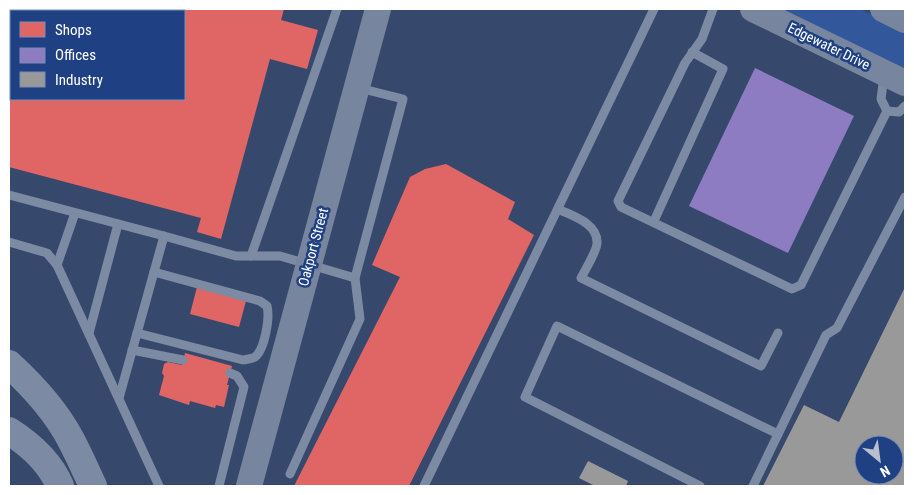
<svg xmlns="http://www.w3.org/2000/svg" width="914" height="495" viewBox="0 0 914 495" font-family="'Roboto Condensed',sans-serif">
<rect width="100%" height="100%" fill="#36496d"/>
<!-- green -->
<polygon fill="#33579b" points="777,9 860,9 905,31 905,72"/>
<!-- shops -->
<g fill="#e06666">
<polygon points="13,9 284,9 281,20 318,30 307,69 270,59 221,239 197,232 201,218 9,167 9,105 10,99 184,99 184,11 12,11"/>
<polygon points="11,16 11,85 9,84 9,23"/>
<polygon points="446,164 515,202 508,219 534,235 409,486 294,486 400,277 372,265 410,177 425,169"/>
<polygon points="197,287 246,301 239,327 190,314"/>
<polygon points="185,353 232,366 227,385 229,385 224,407 216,405 215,408 190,401 189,405 159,395 164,376 162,373 164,364 168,362 182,365"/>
</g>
<!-- offices -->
<polygon fill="#8e7cc3" points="755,68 854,116 788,253 689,206"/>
<!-- industry -->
<g fill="#999" fill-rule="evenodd">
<path d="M905,287V486H763L804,405L839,422ZM864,445H894V475H864Z"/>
<polygon points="588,461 628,481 626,486 595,486 579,478"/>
</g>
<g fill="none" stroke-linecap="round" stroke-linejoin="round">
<!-- path -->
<polyline stroke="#7c8aa3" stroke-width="3" stroke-dasharray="2.5 4" stroke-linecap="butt" points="9,12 10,9"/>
<!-- lane -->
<g stroke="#7c8aa3" stroke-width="9">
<polyline points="713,9 702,39 685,63 618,201 621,207 792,289 801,285 887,111"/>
<polyline points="884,76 881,99 887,111 899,112 905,106"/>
<polyline points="9,195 164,236"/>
<path d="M558,209C572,216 598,223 597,243C597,251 585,270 581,278L761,366L778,333"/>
<polyline points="654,221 723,69 692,52"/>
<polyline points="9,242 47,253 57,265 159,486"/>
<polyline points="251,256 337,9"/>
<polyline points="57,265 75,213"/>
<polyline points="89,333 118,224"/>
<path d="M137,333L243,360C247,359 252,359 255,357C265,349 270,317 267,306L260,301L154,272"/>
<polyline points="132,350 183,360"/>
<polyline points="119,398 164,236 236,256 280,256 355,278"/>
<polyline points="290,474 360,319 355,278 403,99 359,88"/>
<polyline points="219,486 244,387 237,376 230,373"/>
<polyline points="424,486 654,9"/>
<polyline points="700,486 525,397 557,326 778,434"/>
<polyline points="753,486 826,335 837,328 905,197"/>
</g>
<!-- secondary -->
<g stroke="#77859f" stroke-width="26">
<polyline points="753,9 905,83"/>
<polyline points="883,9 905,20"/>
<polyline points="249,486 378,9"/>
</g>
<!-- highway -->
<g stroke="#7d8aa3" stroke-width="28">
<path d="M9,364C33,386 56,411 71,440C79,455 86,471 93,486"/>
<path d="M9,431C31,445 50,462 60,486"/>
</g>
</g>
<g text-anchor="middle" stroke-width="5" stroke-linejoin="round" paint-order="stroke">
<!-- street labels -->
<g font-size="14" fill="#fff" stroke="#1f4184">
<text transform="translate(829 46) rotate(26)" y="5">Edgewater Drive</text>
<text transform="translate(313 247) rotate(-75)" y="5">Oakport Street</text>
</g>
</g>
<!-- border -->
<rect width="914" height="495" fill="none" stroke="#ffffff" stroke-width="20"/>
<!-- legend -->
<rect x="10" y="10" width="175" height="90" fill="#1f4184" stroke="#798db5"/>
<rect x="20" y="22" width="25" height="15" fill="#e06666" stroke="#798db5"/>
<text x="55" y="35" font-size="15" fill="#ffffff">Shops</text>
<rect x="20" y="48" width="25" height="15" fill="#8e7cc3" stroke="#798db5"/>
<text x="55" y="60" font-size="15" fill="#ffffff">Offices</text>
<rect x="20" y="72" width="25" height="15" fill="#999999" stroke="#798db5"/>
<text x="55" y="85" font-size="15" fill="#ffffff">Industry</text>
<!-- north arrow -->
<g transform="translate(879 460) rotate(151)"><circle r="24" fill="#1f4184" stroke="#798db5"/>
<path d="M0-4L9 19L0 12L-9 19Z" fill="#b9bfcc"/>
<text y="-8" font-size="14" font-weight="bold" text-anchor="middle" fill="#ffffff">N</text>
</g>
</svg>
